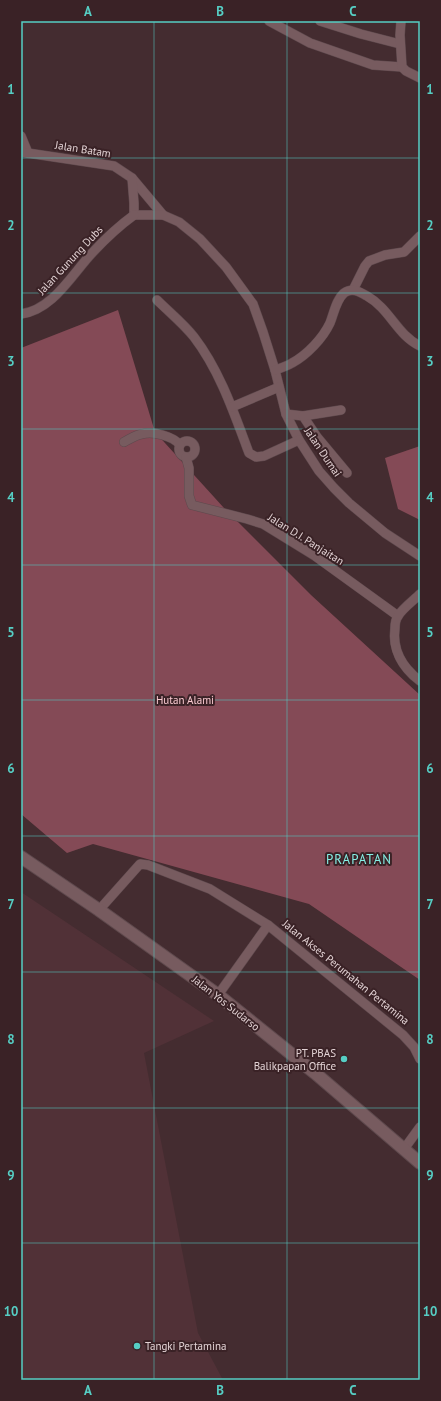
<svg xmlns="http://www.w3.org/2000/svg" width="441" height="1401" viewBox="0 0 441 1401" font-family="'PT Sans',sans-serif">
<rect width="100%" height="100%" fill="#442c30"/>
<!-- built -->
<polygon fill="#513137" points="21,892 214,1021 144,1053 198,1333 223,1380 21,1380"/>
<!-- green -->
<g fill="#844a56">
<polygon points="118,310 155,432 224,508 311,595 420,695 420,980 309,904 93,844 67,853 21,814 21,348"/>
<polygon points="420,446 420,520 398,509 385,458"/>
</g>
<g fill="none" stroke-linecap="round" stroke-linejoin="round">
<!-- minor casing -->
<g stroke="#5e494d" stroke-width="10">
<g id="minor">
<polyline points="269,21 310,43 373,65 402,67"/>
<polyline points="320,21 361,34 400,44"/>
<polyline points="401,21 400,35 402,67 406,71 420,78"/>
<polyline points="21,136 28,153"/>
<polyline points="21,152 114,166 132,178 163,215"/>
<polyline points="132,178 134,203 134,215"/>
<polyline points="134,215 163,215 179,222 200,239 226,267 253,304 263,332 275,370 286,414 299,440 319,471 334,488 349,503 385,533 420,556"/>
<polyline points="353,290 365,266 369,261 385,255 404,252 420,236"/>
<path d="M157,300C169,312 183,323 194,337C220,371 234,413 249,453L256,457L264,456L299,440"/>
<path d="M21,314C53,310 72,274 93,252C106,238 119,226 134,215"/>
<path d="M275,370C281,368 287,366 292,363C307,355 323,338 330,323C334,313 336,300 344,293C352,287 360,292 367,296C390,309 397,335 420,346"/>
<polyline points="232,407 279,387"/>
<polyline points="286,414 303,416 317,437 347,473"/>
<polyline points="303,416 341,410"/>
<circle cx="187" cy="449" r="8"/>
<path d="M124,442C130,439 135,435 142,434C153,431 173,436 180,445"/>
<polyline points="186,457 189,468 189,496 192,505 247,519 263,524 315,556 398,616"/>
<path d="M420,594C414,600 402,609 398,616C396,619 395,624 395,628C392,650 403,668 420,681"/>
<polyline points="99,910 140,864 148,865 210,889 268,925"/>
<polyline points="218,995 268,925 403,1035 414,1047 420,1059"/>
<polyline points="404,1149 420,1127"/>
</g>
</g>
<!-- secondary casing -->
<g stroke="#5e494d" stroke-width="14">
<polyline id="secondary" points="21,857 99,910 218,995 315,1073 420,1163"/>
</g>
<!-- minor -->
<use href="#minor" stroke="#775b5f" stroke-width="9"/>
<!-- secondary -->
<use href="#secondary" stroke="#775b5f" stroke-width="12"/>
</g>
<!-- grid -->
<path fill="none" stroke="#56cec4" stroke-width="1" stroke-opacity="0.55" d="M154,21V1380M287,21V1380M21,158H420M21,293H420M21,429H420M21,565H420M21,700H420M21,836H420M21,972H420M21,1108H420M21,1243H420"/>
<!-- markers -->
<g fill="#56cec4" stroke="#3a2226" stroke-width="1.5">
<circle cx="344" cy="1059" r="4"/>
<circle cx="137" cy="1346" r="4"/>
</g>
<g text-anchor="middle" stroke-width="4" stroke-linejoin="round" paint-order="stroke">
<!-- street labels -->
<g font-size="11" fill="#e3d3d5" stroke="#3a2226">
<text transform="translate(83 149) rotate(9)" y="4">Jalan Batam</text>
<text transform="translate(70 260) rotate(-47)" y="4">Jalan Gunung Dubs</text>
<text transform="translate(323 452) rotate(56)" y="4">Jalan Dumai</text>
<text transform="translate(306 539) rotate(32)" y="4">Jalan D.I. Panjaitan</text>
<text transform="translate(346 972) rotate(39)" y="4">Jalan Akses Perumahan Pertamina</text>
<text transform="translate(226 1003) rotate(38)" y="4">Jalan Yos Sudarso</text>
</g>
<!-- park labels -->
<g font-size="11" fill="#fbcbd2" stroke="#3a2226">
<text x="185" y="704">Hutan Alami</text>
</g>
<!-- poi labels -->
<g font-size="11" fill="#e3d3d5" stroke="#3a2226" text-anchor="end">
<text x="336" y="1057">PT. PBAS<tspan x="336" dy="13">Balikpapan Office</tspan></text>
<text x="145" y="1350" text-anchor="start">Tangki Pertamina</text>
</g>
<!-- quarter labels -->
<g font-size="13" letter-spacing="1" fill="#86f0e6" stroke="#3a2226">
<text x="359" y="864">PRAPATAN</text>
</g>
</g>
<!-- border -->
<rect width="441" height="1401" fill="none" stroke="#3a2226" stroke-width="44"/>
<rect x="22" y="22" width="397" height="1357" fill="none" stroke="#56cec4" stroke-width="1.5"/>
<g font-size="13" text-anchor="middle" font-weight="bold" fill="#56cec4">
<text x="88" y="16">A</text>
<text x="220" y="16">B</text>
<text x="353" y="16">C</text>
<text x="11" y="94">1</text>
<text x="430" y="94">1</text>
<text x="11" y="230">2</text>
<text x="430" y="230">2</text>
<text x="11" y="366">3</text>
<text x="430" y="366">3</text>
<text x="11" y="502">4</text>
<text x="430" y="502">4</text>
<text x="11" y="637">5</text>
<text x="430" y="637">5</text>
<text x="11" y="773">6</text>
<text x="430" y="773">6</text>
<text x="11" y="909">7</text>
<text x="430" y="909">7</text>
<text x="11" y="1044">8</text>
<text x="430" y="1044">8</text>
<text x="11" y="1180">9</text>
<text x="430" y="1180">9</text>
<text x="11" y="1316">10</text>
<text x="430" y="1316">10</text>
<text x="88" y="1395">A</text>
<text x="220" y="1395">B</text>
<text x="353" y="1395">C</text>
</g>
</svg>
